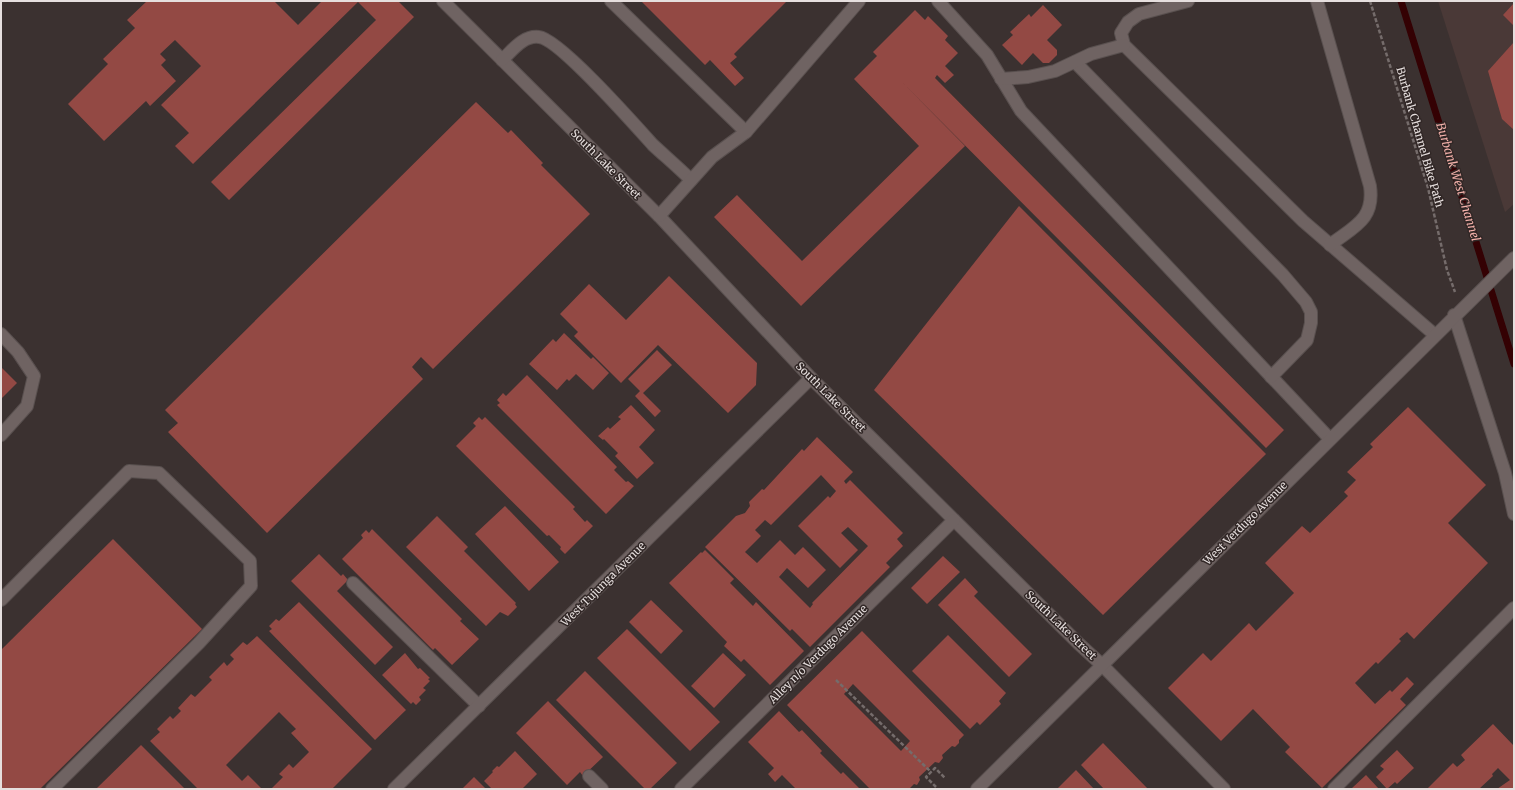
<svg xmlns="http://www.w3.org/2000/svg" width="1515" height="790" viewBox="0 0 1515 790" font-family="Merriweather,serif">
<rect width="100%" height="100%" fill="#3b3130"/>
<!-- built -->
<polygon fill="#4a3937" points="1438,1 1514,1 1514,204 1505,212"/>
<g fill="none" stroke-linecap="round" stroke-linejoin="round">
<!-- stream -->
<polyline stroke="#340103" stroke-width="7" points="1401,1 1514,364"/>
</g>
<!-- building -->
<g fill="#934944" fill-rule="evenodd">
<polygon points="147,1 274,1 298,25 322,1 398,1 414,17 229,200 211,182 376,20 358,2 193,164 175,146 189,133 161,105 201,66 175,40 160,54 166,60 161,65 176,81 150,106 146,101 104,141 68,104 108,64 103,59 135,28 127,20"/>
<polygon points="641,1 787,1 734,54 737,57 730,63 744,78 735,86 710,60 705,65"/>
<polygon points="1514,3 1514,26 1503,15"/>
<polygon points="1043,5 1062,25 1047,40 1057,50 1057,55 1049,63 1043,63 1033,53 1022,65 1002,45 1013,35 1010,32 1029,14 1031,17"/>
<polygon points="915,10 925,20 928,16 948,36 945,40 958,53 945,66 954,75 945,83 937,75 935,78 1284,430 1266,448 901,81 965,146 801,306 714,217 737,195 802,261 919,146 854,79 877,56 873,52"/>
<polygon points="1514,42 1514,130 1502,119 1488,71"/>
<polygon points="476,102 508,133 511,130 543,163 541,165 590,214 433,369 421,357 412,367 423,379 267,533 168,432 178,423 165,410"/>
<polygon points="1019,206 1266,454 1103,615 874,390"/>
<polygon points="669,276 757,363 756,385 728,413 658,345 621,383 574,336 578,332 560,314 589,284 626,320"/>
<polygon points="564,333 591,359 593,357 609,373 593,390 576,374 569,381 567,379 557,390 529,364 553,339 556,342"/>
<polygon points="657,350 672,365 643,393 661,411 655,417 635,396 640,391 628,379"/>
<polygon points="1,367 17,383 1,399"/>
<polygon points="527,375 617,467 614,470 626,482 628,481 634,486 606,514 497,405 500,403 497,400 503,393 506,396"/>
<polygon points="631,405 655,430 639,447 654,463 637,479 615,456 618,453 604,439 603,440 598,436 608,427 610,429 621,419 618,417"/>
<polygon points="1408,407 1486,485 1448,523 1488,563 1414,639 1407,632 1399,639 1401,641 1378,664 1376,662 1355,683 1375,704 1390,690 1392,692 1407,677 1414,684 1400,699 1406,705 1322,788 1285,752 1290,747 1253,709 1221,741 1168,688 1203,653 1211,661 1249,623 1256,631 1294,593 1265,563 1302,526 1310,533 1348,496 1344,492 1356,480 1347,472 1373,447 1370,444"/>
<polygon points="479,417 482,420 485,417 575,507 573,509 585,522 587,520 593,526 565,554 560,549 561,547 549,535 547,536 456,446 476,426 473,423"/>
<path d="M817,437L853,472L844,481L846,484L850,480L903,533L897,539L903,546L886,563L890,567L810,647L792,629L790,631L705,547L736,516L745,513L750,506L749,502L762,489L764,490L802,449L804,451ZM821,475L836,491L830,498L828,496L798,526L840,568L858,550L841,533L848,527L868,546L812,603L813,604L810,608L779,577L787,568L808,588L826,570L803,547L795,555L780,540L757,563L745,552L761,536L755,530L765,520L771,525Z"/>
<polygon points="505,506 559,562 529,591 475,534"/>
<polygon points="437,516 468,547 464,551 516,603 515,604 517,607 508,616 500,612 486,626 406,547"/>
<polygon points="372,529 462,619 460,621 479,639 452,665 435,648 433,650 342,559 363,538 361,535 366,530 369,533"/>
<polygon points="113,539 202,629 40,789 1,789 1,650"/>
<polygon points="705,550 734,579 730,583 753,606 756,602 804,651 770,685 744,659 741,662 724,646 727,642 669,583 701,552 702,553"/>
<polygon points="319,554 341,576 343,574 348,580 337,591 393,647 375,665 291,581"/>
<polygon points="943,556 960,572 927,604 911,588"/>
<polygon points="965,578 978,592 974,596 1032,654 1009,677 938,605"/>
<polygon points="651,600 683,631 661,654 629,622"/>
<polygon points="299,602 406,710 375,740 269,631 272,629 269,626 276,619 279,621"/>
<polygon points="627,629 720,722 690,751 597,658"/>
<path d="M862,631L964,735L959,740V743L955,747L952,746L942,755L943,758L939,763L935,762L919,777L920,780L917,785L914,784L909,789H870L787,705ZM853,684L910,741L901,751L844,694Z"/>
<polygon points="948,635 1006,693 999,701 1001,704 980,725 977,722 970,729 912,671"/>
<polygon points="257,636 372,749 332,789 271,789 283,777 279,774 289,764 293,768 309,752 291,733 296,729 279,712 226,765 242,781 248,775 262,789 198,789 150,741 160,732 157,729 170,716 173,719 181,711 178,708 191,694 195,697 212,680 209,677 224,662 227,666 234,659 230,655 243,642 247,645"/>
<polygon points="405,653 418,669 420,668 430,678 428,679 430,681 423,688 426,690 419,697 421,700 416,705 413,702 411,704 382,675"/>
<polygon points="723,653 746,675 714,708 691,686"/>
<polygon points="585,671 677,763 650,789 645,789 556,700"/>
<polygon points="548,701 603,757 583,776 580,772 567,785 516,733"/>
<polygon points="779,711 799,732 802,730 822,751 820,753 841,774 843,772 860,789 796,789 782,775 775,782 768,774 774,768 748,742"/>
<polygon points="1493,724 1514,746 1514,789 1497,789 1510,780 1498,768 1492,774 1493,776 1479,789 1427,789 1453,763 1457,767 1465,760 1461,755"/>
<polygon points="1103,743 1148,789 1104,789 1081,765"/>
<polygon points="141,745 185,789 96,789"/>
<polygon points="1397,750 1414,768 1397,784 1395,782 1387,789 1376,777 1384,769 1380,766"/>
<polygon points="515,751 537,774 522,789 492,789 484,781 493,772 492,771 497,766 499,767"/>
<polygon points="1076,770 1094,789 1057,789"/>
<polygon points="1366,775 1379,789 1351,789"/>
<polygon points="474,777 486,789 462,789"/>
</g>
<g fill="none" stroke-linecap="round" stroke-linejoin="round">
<!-- minor casing -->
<g stroke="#59504f" stroke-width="14">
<g id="minor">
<polyline points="443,1 659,216 811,378 1078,643 1103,666 1224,789"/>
<polyline points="611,1 746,132"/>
<polyline points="938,1 987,55 1021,111 1330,439"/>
<polyline points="1188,1 1139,14 1128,22 1121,33 1124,45 1303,221 1435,335"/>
<path d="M1317,1L1370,186C1375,220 1353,227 1330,245"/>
<path d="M502,60C512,51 523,35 539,37C559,39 635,125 653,145C666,157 679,168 691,180"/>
<polyline points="1075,62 1283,275 1306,302 1311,312 1311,323 1307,340 1271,377"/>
<polyline points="1001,79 1028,77 1055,71 1091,54 1124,45"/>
<polyline points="659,216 712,157 746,132 859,1"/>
<polyline points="1454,315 1505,473 1514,514"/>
<polyline points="1,334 18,352 34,376 27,406 1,435"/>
<polyline points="353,583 479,706"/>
<polyline points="1,600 129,471 159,473 250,561 251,586 199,643 52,789"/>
<polyline points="589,776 602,789"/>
<polyline points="394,789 811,378"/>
<polyline points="681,789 954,520"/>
<polyline points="977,789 1514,258"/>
<polyline points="1334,789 1514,608"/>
</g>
</g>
<!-- path -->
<g stroke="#756c6b" stroke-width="2.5" stroke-dasharray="4 2" stroke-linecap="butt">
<polyline points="1370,1 1428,188 1447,270 1455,292"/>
<polyline points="836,680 931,772"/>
<polyline points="936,787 926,777 935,768 945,778"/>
</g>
<!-- minor -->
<use href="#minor" stroke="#6f6362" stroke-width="12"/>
</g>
<g text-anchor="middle" stroke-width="3" stroke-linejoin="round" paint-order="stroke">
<!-- street labels -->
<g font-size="11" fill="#e6dfde" stroke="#312726">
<text transform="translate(1420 137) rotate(74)" y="4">Burbank Channel Bike Path</text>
<text transform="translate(606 164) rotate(45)" y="4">South Lake Street</text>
<text transform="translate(831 397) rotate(45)" y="4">South Lake Street</text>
<text transform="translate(1245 523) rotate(-45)" y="4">West Verdugo Avenue</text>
<text transform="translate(603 584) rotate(-45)" y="4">West Tujunga Avenue</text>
<text transform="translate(1061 625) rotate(44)" y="4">South Lake Street</text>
<text transform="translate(818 654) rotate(-45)" y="4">Alley n/o Verdugo Avenue</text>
</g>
<!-- water labels -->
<g font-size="12" font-style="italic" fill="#f3b1aa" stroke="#312726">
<text transform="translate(1458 182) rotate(73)" y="4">Burbank West Channel</text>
</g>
</g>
<!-- border -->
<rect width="1515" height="790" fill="none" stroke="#e6dfde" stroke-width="4"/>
</svg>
